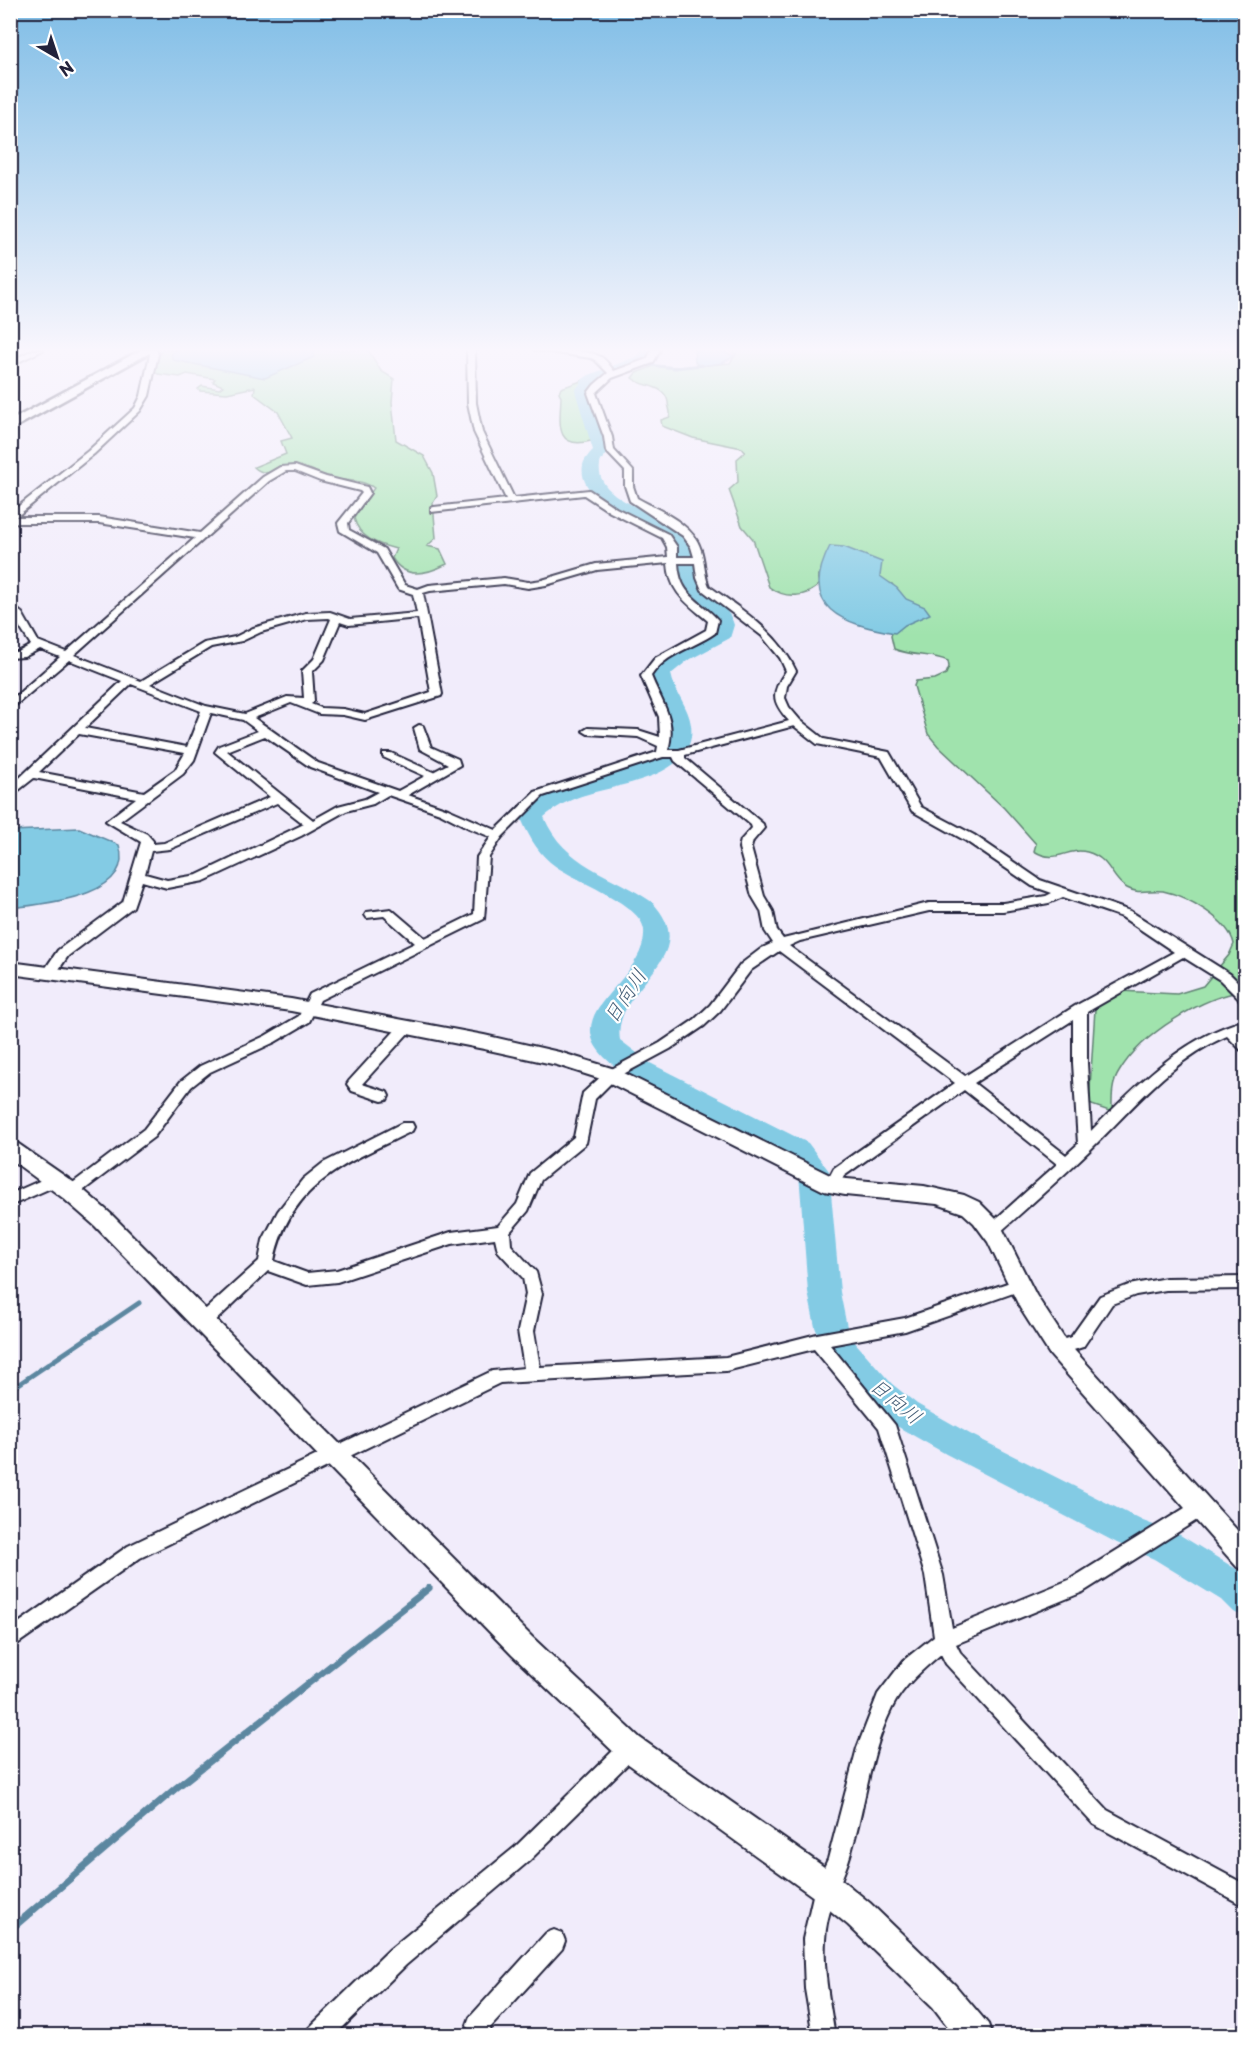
<svg xmlns="http://www.w3.org/2000/svg" width="1256" height="2046" viewBox="0 0 1256 2046" font-family="'Playpen Sans','Klee One',sans-serif">
<rect width="100%" height="100%" fill="#f1ecfb"/>
<filter id="ink" filterUnits="userSpaceOnUse"><feTurbulence type="fractalNoise" baseFrequency=".0167" numOctaves="2"/><feDisplacementMap in="SourceGraphic" scale="12" xChannelSelector="R" yChannelSelector="G"/><feConvolveMatrix kernelMatrix="1 2 1 2 8 2 1 2 1" color-interpolation-filters="sRGB"/></filter>
<g filter="url(#ink)">
<!-- green -->
<g fill="#a0e3ad" stroke="#618274" stroke-width="1.5">
<path d="M160,350H368L381,371L394,379L392,402L396,440L424,456L433,473L437,496L433,503L436,538L427,546L440,549L447,564C427,574 405,580 392,558L396,549C377,544 359,538 354,518L374,488C360,478 341,482 324,477C319,475 314,469 308,469C292,467 266,480 254,467L286,454L281,441L292,438L278,412L254,394L255,387L227,393L200,391L198,389L202,386L219,389L223,386L213,382L215,379L187,374L180,377L158,374L155,372L156,362L161,352Z"/>
<path d="M728,350H1245V991C1203,996 1141,1034 1119,1072C1111,1084 1112,1099 1112,1112L1089,1104L1095,1009L1120,991L1177,994L1203,986L1229,955L1234,944C1229,920 1187,896 1163,891C1150,889 1139,895 1127,888C1110,879 1112,859 1087,852C1066,847 1057,865 1034,851L1036,844L1004,808L938,746L928,734L914,686L916,681L935,679L946,674L949,667L948,661C930,653 913,657 894,649L891,636L902,599L892,584L827,566L818,576L820,584C807,598 785,599 769,587L753,539L742,526L729,490L738,482L737,459L745,452L742,448L693,438L662,426L661,420L670,417C671,410 668,408 668,402C665,384 644,388 632,378L636,373L654,366L686,367L730,363L736,354Z"/>
<path d="M584,380C575,401 601,422 591,441C554,450 560,423 561,397L559,393L561,388Z"/>
</g>
<!-- water -->
<g fill="#83cbe4" stroke="#5c87a0" stroke-width="1.5">
<polygon points="177,350 314,350 314,357 265,378 173,360 171,354"/>
<polygon points="694,350 718,350 735,356 722,363 700,366 695,362"/>
<path d="M830,546L844,547L882,562L880,576L897,588L906,599L925,607L930,614L905,625L895,633C843,624 797,609 830,546Z"/>
<path d="M79,828L119,845C136,897 42,904 11,908V831Z"/>
</g>
<g fill="none" stroke-linecap="round" stroke-linejoin="round">
<!-- stream-far2 -->
<polyline stroke="#5c87a0" stroke-width="3" points="649,365 675,368 702,365"/>
<!-- stream-far1 -->
<polyline stroke="#5c87a0" stroke-width="5" points="10,1390 139,1303"/>
<!-- stream -->
<polyline stroke="#5c87a0" stroke-width="7" points="10,1930 176,1788 429,1588"/>
<!-- river -->
<path fill="#83cbe4" fill-rule="evenodd" d="M641,350H655L649,362L599,381L591,391L609,450C607,454 600,460 600,465C594,501 665,514 681,532C696,548 691,570 702,587C713,602 729,606 734,625L730,638L687,661L671,674C674,692 689,707 691,725C698,780 611,784 576,798C563,803 554,809 544,817C564,866 612,874 652,902C706,959 611,986 620,1040L650,1063L808,1143L829,1171L840,1292L847,1327L852,1339L892,1384L917,1404L970,1434L1143,1521L1180,1535L1246,1575V1617L1233,1612L1221,1600L1154,1559L1117,1543L946,1454L893,1424L868,1404L826,1355L815,1327L808,1292L799,1173L788,1159L626,1074C536,1016 648,987 644,930C643,904 569,879 550,862C536,850 527,833 520,816C551,772 668,784 670,729C671,709 653,692 650,673L665,658L713,631C716,608 684,600 677,571C675,561 675,544 666,537C645,521 576,503 583,465C584,460 589,454 593,450L575,391L583,379L589,375L638,356Z"/>
<!-- street casing -->
<g stroke="#22223b" stroke-width="4">
<g id="street">
<polygon points="33,350 43,350 10,366 10,361"/>
<path d="M148,350H156L158,354L149,396L140,411L94,454L16,517H99L200,533L263,477L280,467L295,466L326,477L367,487L370,493L348,523L349,530L384,549L405,585L418,589L429,585L504,578L528,582L542,580L596,564L668,557L667,547L662,538L610,512L584,495L431,512V508L434,507L506,499L474,432L468,403L467,350H475L476,403L482,432L514,498L589,490L616,508L668,534L677,547V557H694L691,547L683,536L630,501L625,486V471L606,451L604,437L588,393L594,385L608,373L595,360L591,358L535,350C550,350 589,349 601,357C606,360 610,366 614,371L647,359L652,350H660L653,363L612,378L596,393L612,437L614,450L633,471V486L637,498C658,510 694,524 701,550C705,562 704,575 709,586C743,611 778,632 796,671L787,686L785,698L789,707L800,720L824,739L889,752L921,807L974,835L1040,880L1130,911L1230,974L1246,990V1002L1241,1001L1220,980L1183,957L1087,1012V1063L1091,1131C1137,1085 1182,1037 1246,1020V1029L1239,1032L1246,1038V1052L1241,1050L1227,1036C1171,1060 1133,1108 1091,1149C1061,1178 1030,1205 999,1233L994,1235L989,1233L986,1229L989,1225L1057,1164L964,1090L844,1176L837,1189H827L825,1185L834,1168L955,1083L779,951L751,970L720,1011L704,1026L670,1049L616,1078L595,1099L586,1143L541,1180L528,1211L510,1232L511,1245L536,1272L542,1294L534,1331L540,1367L726,1357L817,1334L905,1318L1019,1279L1025,1281L1027,1285L1025,1289L905,1331L830,1345L895,1425L943,1575L952,1628L1069,1580L1193,1503L1199,1501L1205,1503L1208,1509L1205,1515L1083,1592L956,1644L960,1652L1107,1810L1246,1885V1907L1093,1824L946,1664L941,1654C923,1669 903,1686 892,1708C868,1756 865,1812 848,1862C839,1887 826,1912 825,1940C823,1972 830,2004 835,2036H813L805,1989L803,1939L815,1887L828,1859L857,1748L878,1694L904,1660L934,1636L925,1575L879,1428L814,1349L726,1371L500,1383L140,1558L10,1649V1629L128,1546L492,1371L524,1368L518,1331L526,1294L523,1278L498,1251L495,1238L452,1244L337,1282L307,1285L268,1271L209,1327L203,1328L197,1327L195,1322L197,1317L259,1261L263,1240L278,1211L303,1179L323,1163L402,1123H412L414,1127L412,1131C348,1163 290,1182 274,1261L307,1273L337,1270L451,1232L498,1226L517,1204L530,1173L574,1137L583,1093L606,1072L660,1043L694,1020L710,1005L741,964L762,948L773,943L765,931L761,911L752,896L739,848L741,840L752,828L751,825L675,761L673,757H663L543,796L502,837L489,857L484,919L320,1000L309,1022L275,1042L210,1072L191,1087L154,1137L76,1196H66L63,1192L66,1188L144,1129L181,1081L200,1066L265,1036L299,1016L310,994L415,943L384,916L367,918L365,915L367,912L391,909L425,938L474,914L477,857L491,837L469,828L440,813L388,795L373,804L346,811L301,836L204,881L167,888L142,881L133,907L68,956L55,975H45L43,972L58,950L123,902L141,842L106,821L136,798L34,778L10,797V787L122,681L69,660L10,710V701L60,657L40,649L24,657L10,658V652H18L31,645L10,612V604L22,613L38,641L66,652L195,538L99,523H10V513L88,451L135,408L141,396L150,354ZM286,471H295L320,481L360,491L362,493L338,523L340,531L377,553L398,589L413,594L417,613L350,619L330,612L306,613L253,628L235,637L204,643L141,681L74,655L269,481ZM668,563C670,593 686,602 708,621L706,630L655,658L641,676L659,717L660,737L638,730L588,728L583,731L588,734L638,737L658,746L657,752L535,792L496,830L448,809L408,795L460,765L458,759L431,747L423,726L419,725L414,728L420,749L448,764L433,772L391,753H383V757L425,776L398,791L318,763L254,718L291,703L319,714L343,715L365,720L441,696L442,694L423,593L430,591L504,584L528,588L546,585L597,570ZM678,563H695L697,578L702,590L762,636L780,658L786,671C771,693 771,701 789,721L679,750H668C677,719 662,704 651,676C666,653 694,648 715,633L718,620C698,598 680,596 678,563ZM329,618L331,619L314,659L302,671L304,698L287,697L245,714L206,706L150,684L211,647L242,641L261,632L307,619ZM418,618L431,692L365,714L343,709L321,708L311,704L314,701L312,672L324,660L340,622L349,625ZM131,684L201,711L187,747L85,728ZM211,713L243,720L258,731L219,746L215,752L270,797L164,843L153,844V841L147,834L120,821L183,774L194,760ZM794,726L817,744L881,757L912,811L966,841L1032,886L1052,893L1046,896L1003,903H929L783,939L777,931L773,911L764,896L751,848L753,841L764,828L763,824L685,758V755ZM79,734L185,753L175,770L144,792L39,772ZM265,736L310,767L378,792L365,799L338,806L313,820L227,751ZM277,803L304,824L197,875L167,880L145,874L151,851L170,849ZM1063,897L1122,917L1174,952L1075,1006L965,1076L789,946L800,941L929,911H1003L1049,903ZM1073,1020V1063L1078,1144L1066,1155L974,1083Z"/>
<polygon points="406,1022 413,1027 411,1030 362,1084 387,1092 389,1096 387,1100 382,1101 352,1091 347,1084 349,1081 401,1024"/>
<polygon points="55,1174 60,1176 62,1180 60,1184 10,1206 10,1194"/>
<polygon points="1246,1277 1246,1289 1166,1290 1136,1295 1112,1304 1083,1347 1058,1355 1052,1353 1050,1348 1052,1343 1071,1337 1100,1296 1129,1285 1166,1278"/>
<polygon points="630,1738 637,1741 640,1748 637,1755 529,1861 406,1965 334,2036 306,2036 309,2028 390,1949 515,1847 623,1741"/>
<polygon points="554,1930 562,1933 565,1941 562,1949 490,2028 492,2036 470,2036 467,2025 470,2017 546,1933"/>
</g>
</g>
<!-- secondary casing -->
<g stroke="#22223b" stroke-width="4">
<g id="secondary">
<polygon points="10,962 291,999 484,1035 559,1052 618,1070 836,1178 924,1186 964,1195 979,1202 999,1222 1036,1295 1066,1341 1246,1540 1246,1571 1237,1567 1050,1355 1020,1308 988,1242 974,1223 963,1213 937,1204 845,1195 824,1191 604,1080 557,1065 484,1049 291,1011 10,974"/>
<polygon points="10,1140 17,1143 79,1186 111,1214 532,1637 640,1738 837,1876 870,1903 955,1985 988,2024 992,2036 955,2036 933,2007 848,1925 815,1898 620,1758 512,1655 95,1226 63,1198 10,1159"/>
</g>
</g>
<!-- primary casing -->
<g stroke="#22223b" stroke-width="5">
<polygon id="primary" points="141,350 155,350 10,430 10,421"/>
</g>
<!-- street -->
<use href="#street" fill="#fff" fill-rule="evenodd"/>
<!-- secondary -->
<use href="#secondary" fill="#fff" fill-rule="evenodd"/>
<!-- primary -->
<use href="#primary" fill="#fff" fill-rule="evenodd"/>
</g>
</g>
<!-- sky -->
<linearGradient id="sky" x2="0" y2="1"><stop stop-color="#7fbde6"/><stop offset="0.55" stop-color="#f9f6fd"/><stop offset="1" stop-color="#f9f6fd" stop-opacity="0"/></linearGradient>
<rect width="1256" height="636" fill="url(#sky)"/>
<g text-anchor="middle" stroke-width="4.5" stroke-linejoin="round" paint-order="stroke">
<!-- water labels -->
<g font-size="20" font-style="italic" fill="#445d76" stroke="#fff">
<text transform="translate(625 996) rotate(-57)" y="7">日向川</text>
<text transform="translate(896 1401) rotate(39)" y="7">日向川</text>
</g>
</g>
<!-- margin -->
<rect width="1256" height="2046" fill="none" stroke="#fff" stroke-width="36"/>
<rect x="18" y="18" width="1220" height="2010" fill="none" stroke="#22223b" stroke-width="2" filter="url(#ink)"/>
<!-- north arrow -->
<g transform="translate(57 57) rotate(141)" stroke="#ffffff" stroke-width="4.5" paint-order="stroke">
<path d="M0-4.5L10 22L0 15L-10 22Z" fill="#22223b"/>
<text y="-9" font-size="16" font-weight="bold" text-anchor="middle" fill="#22223b">N</text>
</g>
</svg>
